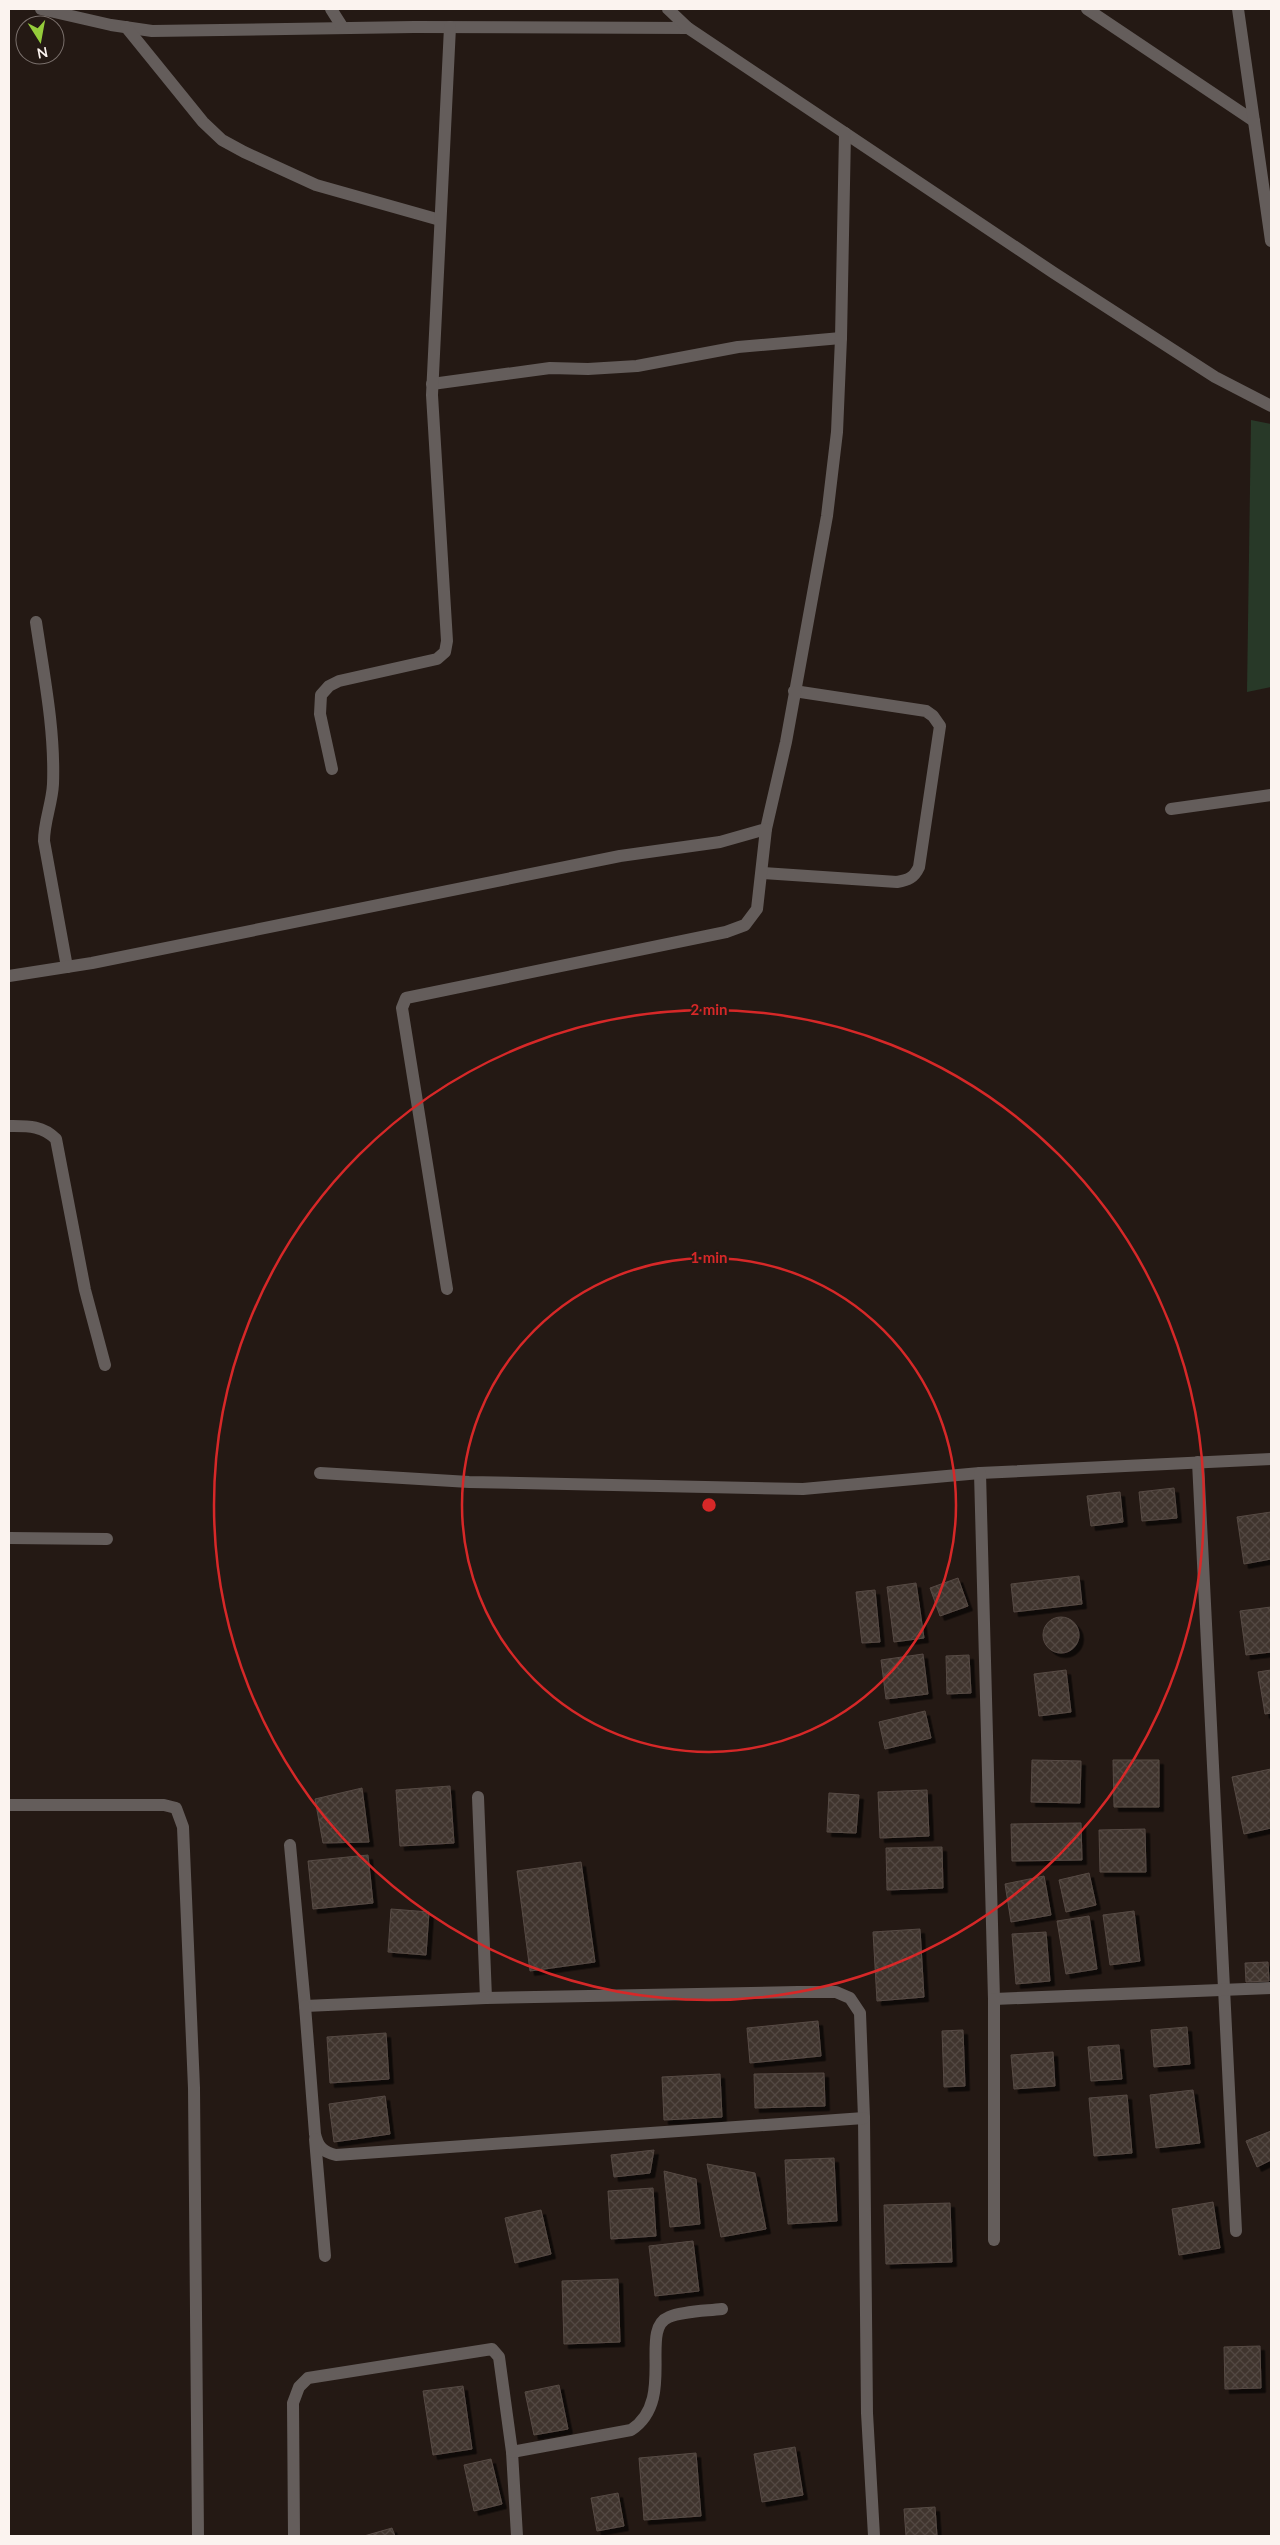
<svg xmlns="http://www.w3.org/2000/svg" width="1280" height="2545" viewBox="0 0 1280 2545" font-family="Lato,sans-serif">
<defs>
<pattern id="building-cross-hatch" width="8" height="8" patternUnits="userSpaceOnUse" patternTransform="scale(1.25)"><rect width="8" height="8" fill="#40352f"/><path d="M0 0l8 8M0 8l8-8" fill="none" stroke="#534943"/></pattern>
<filter id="shadow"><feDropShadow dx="4.5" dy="4.5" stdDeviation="0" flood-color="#0009"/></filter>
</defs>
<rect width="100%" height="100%" fill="#241914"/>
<!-- green -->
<polygon fill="#283928" points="1251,420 1271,424 1271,687 1247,692"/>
<!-- building -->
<g fill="url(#building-cross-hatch)" stroke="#564a44" filter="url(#shadow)">
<polygon points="1174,1488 1177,1518 1142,1521 1139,1492"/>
<polygon points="1120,1492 1123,1522 1091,1526 1087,1496"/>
<polygon points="1271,1512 1271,1559 1244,1564 1237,1517"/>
<polygon points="1079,1576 1082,1604 1014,1612 1011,1584"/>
<polygon points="958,1578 968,1606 940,1616 930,1588"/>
<polygon points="916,1583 924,1638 894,1642 887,1587"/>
<polygon points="875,1590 880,1642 862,1643 856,1592"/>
<polygon points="1271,1607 1271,1652 1246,1655 1240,1611"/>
<circle cx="1061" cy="1635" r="18"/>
<polygon points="923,1654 928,1694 886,1699 881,1660"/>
<polygon points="969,1655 971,1693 947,1694 946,1656"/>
<polygon points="1066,1670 1071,1712 1039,1716 1034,1674"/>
<polygon points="1271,1670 1271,1713 1265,1714 1258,1672"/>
<polygon points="925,1711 931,1738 885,1749 879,1722"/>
<polygon points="1032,1760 1081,1761 1080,1803 1031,1802"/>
<polygon points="1113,1760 1159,1760 1159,1807 1114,1807"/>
<polygon points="1271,1769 1271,1828 1244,1834 1232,1777"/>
<polygon points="450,1786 454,1843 400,1846 396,1790"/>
<polygon points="362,1788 369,1842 323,1843 315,1799"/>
<polygon points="927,1790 929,1836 880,1838 878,1792"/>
<polygon points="829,1793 859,1795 856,1833 827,1832"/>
<polygon points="1081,1823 1082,1860 1012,1861 1011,1824"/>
<polygon points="1145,1829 1146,1872 1100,1872 1099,1830"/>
<polygon points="942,1847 943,1888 887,1890 886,1848"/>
<polygon points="368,1855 373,1903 313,1909 308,1861"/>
<polygon points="581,1862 595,1962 530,1971 517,1871"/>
<polygon points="1089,1873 1096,1905 1066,1912 1059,1880"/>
<polygon points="1044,1876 1051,1915 1011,1922 1005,1884"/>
<polygon points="391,1909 429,1912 426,1955 388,1952"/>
<polygon points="1134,1911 1140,1961 1110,1965 1103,1915"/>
<polygon points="1089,1916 1097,1969 1066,1974 1057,1921"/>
<polygon points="920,1929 924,1997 877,2001 873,1932"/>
<polygon points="1046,1932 1050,1981 1016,1984 1012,1934"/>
<polygon points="1268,1962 1269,1981 1246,1982 1245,1963"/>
<polygon points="818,2021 821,2056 750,2063 747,2028"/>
<polygon points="1187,2027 1190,2064 1154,2067 1151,2030"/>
<polygon points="963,2030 965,2086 944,2087 942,2031"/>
<polygon points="386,2033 389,2079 330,2083 327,2037"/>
<polygon points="1119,2045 1122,2079 1091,2081 1088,2047"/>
<polygon points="1053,2052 1055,2086 1014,2089 1011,2055"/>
<polygon points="824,2073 825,2106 755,2108 754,2074"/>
<polygon points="720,2074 722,2117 664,2120 662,2077"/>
<polygon points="1193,2090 1200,2143 1156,2148 1150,2095"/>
<polygon points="1127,2095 1132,2153 1094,2156 1089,2098"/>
<polygon points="385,2096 390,2134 334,2142 329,2104"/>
<polygon points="1271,2131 1271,2160 1257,2167 1246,2141"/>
<polygon points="654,2150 650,2173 614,2177 611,2155"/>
<polygon points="834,2158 837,2221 788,2224 785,2160"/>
<polygon points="707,2164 755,2173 766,2229 721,2237"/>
<polygon points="664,2171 696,2179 700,2224 670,2227"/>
<polygon points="653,2188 656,2236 611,2239 608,2191"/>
<polygon points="1213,2202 1220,2248 1179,2255 1172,2209"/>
<polygon points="950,2203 952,2262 886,2264 884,2205"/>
<polygon points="541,2210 551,2254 515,2263 505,2218"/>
<polygon points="693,2241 699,2291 655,2296 649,2246"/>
<polygon points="618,2279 620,2342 564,2344 562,2281"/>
<polygon points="1260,2346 1261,2388 1225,2389 1224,2347"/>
<polygon points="559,2385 568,2429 534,2435 525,2392"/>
<polygon points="463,2386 472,2449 433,2455 423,2391"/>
<polygon points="795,2447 803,2495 762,2502 754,2454"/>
<polygon points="696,2453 701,2516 644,2520 639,2458"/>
<polygon points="491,2459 502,2504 474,2511 464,2465"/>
<polygon points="618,2493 624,2526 597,2531 591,2498"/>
<polygon points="935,2507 937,2536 906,2536 904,2509"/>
<polygon points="392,2528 395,2536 364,2536"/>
</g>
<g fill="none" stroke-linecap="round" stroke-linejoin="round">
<!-- street -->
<g stroke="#645d5b" stroke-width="12">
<polyline points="41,9 111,25 152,31 414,27 688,28"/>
<polyline points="331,9 343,28"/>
<polyline points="668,9 688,28 1054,273 1215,377 1271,406"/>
<polyline points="1087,9 1254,121"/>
<polyline points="1238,9 1271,241"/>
<polyline points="126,27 203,122 222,140 244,152 316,185 440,220"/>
<polyline points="432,384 550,368 588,369 637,366 738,347 841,338"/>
<path d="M36,622C44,676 55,730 53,784C52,804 44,821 44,841L67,967"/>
<polyline points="332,769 320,714 321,695 329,686 339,681 437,659 445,652 447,641 432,395 450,27"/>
<polyline points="1171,809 1271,795"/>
<path d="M763,873L897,882C908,880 914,878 919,867L940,726L933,716L926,711L794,691"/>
<polyline points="9,976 92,963 620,856 720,842 766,829 786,742 827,516 837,432 841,338 845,133"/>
<path d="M9,1126C27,1126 42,1125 56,1139L85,1290L105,1365"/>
<polyline points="447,1289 402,1008 406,998 726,932 745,925 757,909 766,829"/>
<polyline points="1198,1462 1236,2231"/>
<polyline points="320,1473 469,1482 803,1489 980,1473 1271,1459"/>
<polyline points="980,1473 994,1999 1271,1988"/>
<polyline points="9,1538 107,1539"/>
<polyline points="478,1797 486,1998"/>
<polyline points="9,1805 164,1805 176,1808 183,1827 194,2088 198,2536"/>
<polyline points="290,1845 305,2006 486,1998 798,1992 836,1992 850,1998 860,2013 864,2118 867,2413 874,2536"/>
<path d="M305,2006L315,2134C318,2147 323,2152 336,2155L864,2118"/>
<polyline points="315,2139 325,2256"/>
<polyline points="994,2240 994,1999"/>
<polyline points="512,2452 517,2536"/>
<path d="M294,2536L293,2403L299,2387L308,2378L492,2349L499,2357L512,2452L631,2430C677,2400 638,2329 669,2317C684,2311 705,2311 722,2309"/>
</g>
</g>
<!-- distance rings -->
<g fill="none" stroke="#d62828" stroke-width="2.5">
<circle cx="709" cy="1505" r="247"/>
<circle cx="709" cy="1505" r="495"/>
</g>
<circle cx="709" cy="1505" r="8" fill="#d62828" stroke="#241914" stroke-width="2.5"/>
<g font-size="15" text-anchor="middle" font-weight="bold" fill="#d62828" stroke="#241914" stroke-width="4.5" stroke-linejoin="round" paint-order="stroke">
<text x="709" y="1015">2 min</text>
<text x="709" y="1263">1 min</text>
</g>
<!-- border -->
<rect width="1280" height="2545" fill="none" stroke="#fbf3ef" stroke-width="20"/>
<!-- north arrow -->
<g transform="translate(40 40) rotate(169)"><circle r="24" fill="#241914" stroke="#7a706c"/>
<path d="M0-4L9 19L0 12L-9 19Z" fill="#95cc3b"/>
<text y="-8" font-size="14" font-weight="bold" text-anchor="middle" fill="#fbf3ef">N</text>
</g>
</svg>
